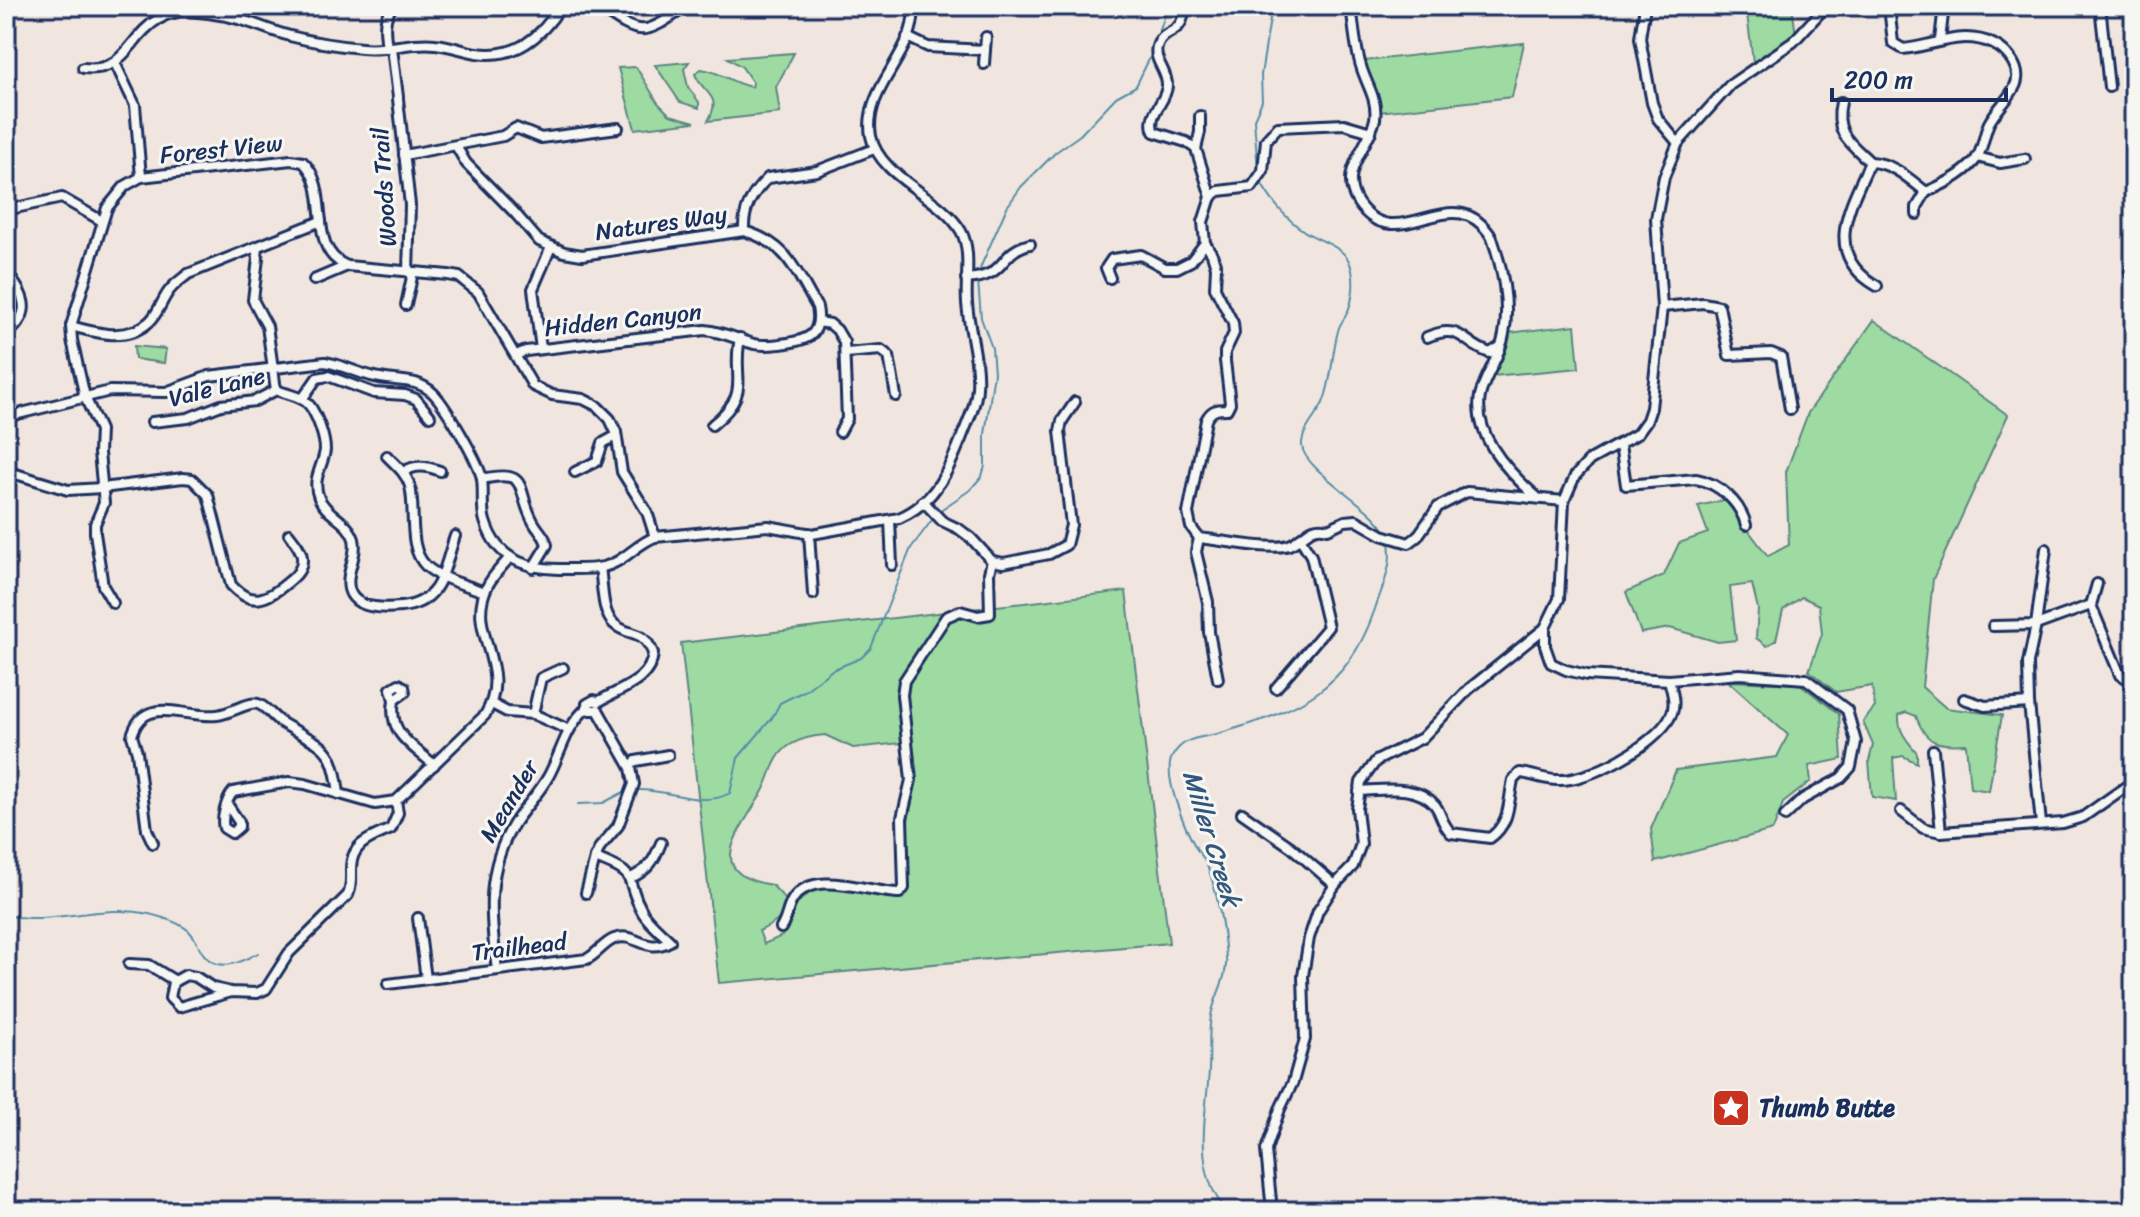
<svg xmlns="http://www.w3.org/2000/svg" width="2140" height="1217" viewBox="0 0 2140 1217" font-family="Sriracha,sans-serif">
<rect width="100%" height="100%" fill="#f1e6df"/>
<filter id="ink" filterUnits="userSpaceOnUse"><feTurbulence type="fractalNoise" baseFrequency=".0125" numOctaves="2"/><feDisplacementMap in="SourceGraphic" scale="16" xChannelSelector="R" yChannelSelector="G"/><feConvolveMatrix kernelMatrix="1 2 1 2 8 2 1 2 1" color-interpolation-filters="sRGB"/></filter>
<g filter="url(#ink)">
<!-- green -->
<g fill="#9edba3" stroke="#5c8580" stroke-width="2" fill-rule="evenodd">
<polygon points="1746,6 1792,6 1796,35 1753,62"/>
<polygon points="1524,43 1512,97 1379,112 1377,95 1364,61"/>
<path d="M794,53L776,87L780,113L708,121C723,94 704,96 695,74L701,69C720,71 734,85 752,87L753,83L742,67L728,58Z"/>
<polygon points="689,62 684,69 688,87 699,102 699,108 680,102 655,65"/>
<polygon points="636,67 658,103 670,115 695,122 635,129 618,68"/>
<path d="M1874,320L2008,415L1933,579L1922,687L1946,708L2002,715L1989,791L1970,788L1966,744C1937,746 1926,744 1916,716L1906,712L1899,715C1898,732 1907,740 1917,753V763L1903,756L1893,758L1896,801L1872,797L1869,761L1873,745L1863,722L1875,707L1872,686L1836,692L1809,671L1822,634L1819,605L1802,597L1783,610L1776,640L1767,646L1756,638L1758,609L1752,584L1730,587L1736,640L1718,642L1670,628L1641,633L1626,592L1664,575L1679,543L1708,533L1698,506L1725,500L1768,556L1789,545L1786,472L1808,413Z"/>
<polygon points="1575,325 1579,368 1492,376 1509,333"/>
<polygon points="134,346 166,349 164,363 135,359"/>
<path d="M1126,591L1169,943L719,983L681,643ZM825,735L853,748L911,742L915,788L905,835L909,882L907,892L899,896C872,892 827,877 804,897C793,906 788,923 782,936L764,944L759,931C774,924 784,919 787,901L772,885C699,874 741,830 763,791C772,775 772,757 790,745C801,738 812,736 825,735Z"/>
<polygon points="1728,681 1800,684 1839,714 1842,759 1809,766 1811,781 1783,803 1773,830 1655,862 1651,829 1676,770 1777,757 1788,735"/>
</g>
<g fill="none" stroke-linecap="round" stroke-linejoin="round">
<!-- stream -->
<g stroke="#558da7" stroke-width="2">
<polyline points="1158,36 1168,6"/>
<polyline points="1258,171 1254,119 1262,101 1261,75 1272,6"/>
<path d="M1260,181C1271,201 1285,218 1304,231C1317,240 1342,246 1349,261C1356,277 1354,300 1346,315C1343,321 1339,325 1338,331C1331,356 1333,379 1323,403C1317,416 1301,431 1302,446C1305,472 1372,504 1386,533"/>
<polyline points="979,275 981,266 1007,207 1021,187 1056,152 1080,135 1116,97 1136,86 1152,53"/>
<polyline points="939,511 970,490 982,476 985,466 985,434 994,373 992,348 981,318 978,281"/>
<path d="M636,790C667,788 702,809 730,793L738,758L772,718L780,703L806,690L832,670L861,658L871,648L911,548L935,516"/>
<polyline points="578,804 603,803 626,791"/>
<path d="M6,915C53,926 101,903 149,914C161,917 179,922 189,931C195,937 198,945 202,952C217,974 240,963 258,953"/>
<path d="M1225,1211C1220,1202 1214,1194 1211,1185C1197,1148 1207,1107 1209,1070C1210,1053 1208,1034 1211,1016C1214,997 1228,978 1226,958C1224,932 1217,887 1206,863C1204,858 1199,853 1196,848C1186,830 1162,776 1172,757C1184,734 1204,739 1224,732C1301,709 1347,690 1375,609C1382,587 1395,563 1388,539"/>
</g>
<!-- minor casing -->
<g stroke="#1b2f5e" stroke-width="14">
<g id="minor">
<polyline points="156,6 161,18"/>
<path d="M597,6C642,37 642,37 687,6"/>
<path d="M1184,6C1184,37 1165,27 1158,44C1151,59 1168,70 1167,86C1166,103 1146,114 1154,132L1186,142L1196,149"/>
<path d="M1351,6C1354,26 1355,47 1361,66C1366,84 1378,99 1375,119C1369,148 1337,171 1358,203C1394,256 1444,188 1481,224C1485,228 1489,232 1492,238C1502,266 1510,304 1504,334C1501,356 1485,374 1480,396C1473,436 1511,475 1538,498"/>
<polyline points="1645,6 1640,38 1652,103 1658,119 1678,143"/>
<path d="M1889,6L1893,43L1903,49C1932,47 1961,29 1993,44C2008,51 2024,71 2014,88C2007,101 1996,110 1989,123C1984,134 1983,148 1977,158C1966,173 1943,185 1926,192"/>
<polyline points="2100,6 2109,87"/>
<polyline points="907,37 928,47 985,50"/>
<polyline points="1940,40 1944,6"/>
<path d="M387,48C385,33 382,18 393,6"/>
<polyline points="392,48 398,97"/>
<polyline points="115,63 135,105 141,177"/>
<polyline points="984,64 986,37"/>
<path d="M83,68C127,73 128,36 160,18C178,8 200,12 220,15C245,18 266,30 290,36C313,42 338,46 362,48C387,51 411,41 435,44C449,45 463,51 477,53C516,59 541,37 561,6"/>
<polyline points="398,99 410,205 408,272"/>
<path d="M1841,102C1834,133 1849,142 1870,162"/>
<polyline points="1200,116 1200,132 1196,149 1211,197"/>
<path d="M456,146L466,163L514,212L539,241L564,252L582,255L744,231C788,244 795,270 817,307C823,337 805,341 780,344C771,345 763,346 754,344C737,339 723,332 705,330L526,351L516,355"/>
<polyline points="404,155 503,136 516,128 541,138 618,128"/>
<polyline points="1977,157 2000,163 2025,159"/>
<path d="M1870,162C1850,206 1821,254 1877,286"/>
<path d="M1870,162C1893,163 1908,178 1926,192"/>
<polyline points="6,210 62,198 102,221"/>
<polyline points="1917,214 1917,207 1926,192"/>
<path d="M744,231C743,209 752,193 768,178L817,171L874,149"/>
<polyline points="256,248 258,258 253,300 267,326 276,390"/>
<path d="M6,271C24,296 35,312 6,335"/>
<polyline points="2130,272 2134,277"/>
<polyline points="1110,278 1106,268 1112,259 1141,255 1165,268 1177,268 1191,261 1205,243"/>
<path d="M966,279C1010,276 996,253 1030,244"/>
<polyline points="314,280 347,266"/>
<polyline points="406,305 413,272"/>
<polyline points="1662,307 1703,303 1719,306 1729,355 1771,353 1781,357 1790,409"/>
<polyline points="818,322 830,324 837,330 844,342 847,419 840,432"/>
<path d="M71,326C96,333 127,342 149,322C158,314 162,300 169,291C174,284 182,279 188,274L321,221"/>
<path d="M1427,337C1462,322 1462,344 1490,353L1500,347"/>
<polyline points="541,349 533,289 551,247"/>
<polyline points="846,353 881,350 889,356 896,396"/>
<polyline points="303,398 317,378 328,376 374,393 405,395 416,399 430,416"/>
<path d="M6,417L110,391L166,392L209,376L325,362C342,365 355,372 371,376C394,383 416,376 434,394C446,407 479,462 482,479C484,493 481,508 485,521C498,565 534,570 573,569C583,569 594,569 603,567C623,563 636,544 655,537L768,526L812,534L899,518C935,503 950,468 963,434C969,419 976,404 977,388C979,359 969,331 967,303C965,280 972,251 961,231C940,195 879,178 871,136C862,88 919,51 913,6"/>
<path d="M152,422L188,418L221,405L255,401L276,390C289,395 305,396 312,409C318,419 325,438 325,450C323,467 311,479 319,498C327,516 348,520 354,539C357,551 351,563 349,575C343,609 378,609 401,607C442,603 443,570 455,536"/>
<path d="M712,425C754,391 731,379 740,338"/>
<path d="M1620,445L1626,485L1696,479C1719,483 1740,502 1746,525"/>
<path d="M387,456C396,465 406,473 410,486C416,510 407,548 426,566C440,579 467,585 484,592"/>
<path d="M6,471L68,490L102,488L183,478L192,479L208,495L231,585C251,607 267,600 287,583C296,576 303,569 302,557C301,548 294,541 289,534"/>
<path d="M404,472C415,464 427,466 440,471"/>
<polyline points="575,472 597,461 603,443 616,436"/>
<path d="M482,479C532,468 515,491 534,523C539,532 545,535 547,545L533,568"/>
<polyline points="923,501 942,521 959,529 971,538 992,561 1003,563 1049,554 1066,545 1071,525 1060,431 1062,421 1075,402"/>
<polyline points="890,520 892,565"/>
<polyline points="809,533 813,594"/>
<path d="M1199,538L1191,527L1188,513L1206,420C1211,410 1216,409 1227,409L1230,403L1225,361V352L1234,333L1233,323L1215,288L1216,267L1212,254L1205,243L1203,222L1211,197L1219,191L1252,187L1263,171L1266,140L1278,127L1344,124L1371,132"/>
<path d="M1199,538C1219,540 1271,551 1289,545C1305,539 1309,523 1328,529L1345,521L1356,520L1382,535L1409,543L1417,537L1438,507L1467,492L1564,501"/>
<polyline points="1199,538 1196,552 1208,602 1209,632 1218,679"/>
<polyline points="2097,584 2091,605 2120,675 2134,682"/>
<path d="M113,603L103,586L95,533V524L104,503L99,453L100,430L85,397L72,340L71,326L107,208L125,186L141,177L291,160L303,162C333,190 305,249 347,266L448,275L459,277L478,292L533,386L552,395L583,399L597,406L610,419L616,432L622,472L647,512L655,537"/>
<polyline points="1993,626 2036,625 2091,605"/>
<polyline points="1545,628 1545,646 1551,663 1566,670 1587,675 1669,680 1740,674 1806,679 1847,710 1856,742 1851,767 1841,778 1803,799 1785,816"/>
<polyline points="1276,688 1328,627 1311,556 1300,538"/>
<polyline points="1964,699 1985,706 2029,703"/>
<path d="M394,700L391,689L399,684L404,687L405,692L394,700C388,734 411,744 434,765"/>
<polyline points="492,704 507,712 533,714 569,730"/>
<path d="M598,710H589L587,704L594,700L598,702C619,689 651,682 653,653C642,627 630,638 614,624C601,612 603,584 600,568"/>
<polyline points="533,714 541,678 563,668"/>
<polyline points="1933,750 1941,832"/>
<polyline points="630,766 636,761 668,755"/>
<path d="M1359,791C1384,790 1417,784 1435,805C1442,814 1440,821 1451,833L1490,838C1511,823 1508,802 1513,780L1520,773C1532,774 1545,780 1557,780C1589,782 1655,745 1670,717C1677,705 1672,692 1669,680"/>
<path d="M227,804L239,822V827L232,833L224,828C221,819 226,800 233,792L289,782L305,784L375,804L396,801L485,715C514,667 465,632 487,587C492,576 503,566 510,557"/>
<polyline points="1901,811 1923,828 1941,832 2063,823 2083,817 2134,781"/>
<polyline points="1242,813 1291,847 1335,885"/>
<polyline points="2041,824 2029,703 2028,663 2036,625 2046,549"/>
<path d="M153,843L147,830L137,752L132,736C143,693 187,719 217,715C229,714 249,701 258,704C266,706 273,718 282,723C321,747 333,741 339,794"/>
<path d="M631,878C649,869 654,861 661,843"/>
<polyline points="586,893 595,858 600,847 618,826 634,784 631,768 598,710"/>
<polyline points="418,918 426,979"/>
<path d="M781,928C787,919 787,908 793,899C814,868 869,893 900,893L904,888L902,818L911,780L902,695L904,681L946,617L960,611L978,616L990,614L989,573L992,561"/>
<polyline points="129,964 149,965 175,981"/>
<path d="M497,970C490,917 485,869 515,822C526,806 539,793 548,777C561,754 566,725 587,708"/>
<path d="M388,984L587,959C597,954 604,943 614,939C637,931 644,955 670,941C661,932 650,924 643,913C622,876 643,876 595,858"/>
<path d="M231,992L179,1007L170,998L173,982L186,975L196,977L213,988L231,992L257,993L266,989L289,953L348,895C352,886 351,879 351,869C351,843 371,838 391,829L398,813L396,801"/>
<polyline points="1272,1211 1266,1150 1280,1109 1293,1082 1305,1039 1303,976 1309,938 1318,911 1335,885 1353,866 1361,844 1357,809 1361,782 1376,761 1422,738 1469,689 1545,628 1559,599 1564,501 1575,476 1590,460 1637,434 1647,420 1651,408 1662,307 1656,219 1664,177 1678,143 1730,85 1793,42 1826,6"/>
</g>
</g>
<!-- minor -->
<use href="#minor" stroke="#f6f6f2" stroke-width="8"/>
</g>
</g>
<!-- icons -->
<defs>
<g id="sight-square" transform="scale(2)"><rect x="-9" y="-9" width="18" height="18" rx="4" fill="#c8321e" stroke="#f6f6f2"/><path d="M0-6L1.8-2.2L6-1.7L2.9 1.2L3.7 5.4L0 3.3L-3.7 5.4L-2.9 1.2L-6-1.7L-1.8-2.2Z" fill="#fff"/></g>
</defs>
<g fill-rule="evenodd">
<use href="#sight-square" x="1731" y="1108"/>
</g>
<g text-anchor="middle" stroke-width="6" stroke-linejoin="round" paint-order="stroke">
<!-- street labels -->
<g font-size="24" fill="#1b2f5e" stroke="#f6f6f2">
<text transform="translate(221 149) rotate(-6)" y="8">Forest View</text>
<text transform="translate(384 187) rotate(-94)" y="8">Woods Trail</text>
<text transform="translate(661 223) rotate(-8)" y="8">Natures Way</text>
<text transform="translate(623 320) rotate(-6)" y="8">Hidden Canyon</text>
<text transform="translate(217 387) rotate(-14)" y="8">Vale Lane</text>
<text transform="translate(509 801) rotate(-59)" y="8">Meander</text>
<text transform="translate(519 947) rotate(-7)" y="8">Trailhead</text>
</g>
<!-- poi labels -->
<g font-size="24" font-weight="bold" fill="#1b2f5e" stroke="#f6f6f2" text-anchor="start">
<text x="1759" y="1116">Thumb Butte</text>
</g>
<!-- water labels -->
<g font-size="26" font-style="italic" fill="#33567c" stroke="#f6f6f2">
<text transform="translate(1212 838) rotate(73)" y="9">Miller Creek</text>
</g>
</g>
<!-- margin -->
<rect width="2140" height="1217" fill="none" stroke="#f6f6f2" stroke-width="32"/>
<rect x="16" y="16" width="2108" height="1185" fill="none" stroke="#1b2f5e" stroke-width="3" filter="url(#ink)"/>
<!-- scale -->
<path d="M1832 88v12h174v-12" fill="none" stroke="#1b2f5e" stroke-width="4"/>
<text x="1844" y="88" font-size="24" fill="#1b2f5e" stroke="#f6f6f2" stroke-width="6" paint-order="stroke">200 m</text>
</svg>
